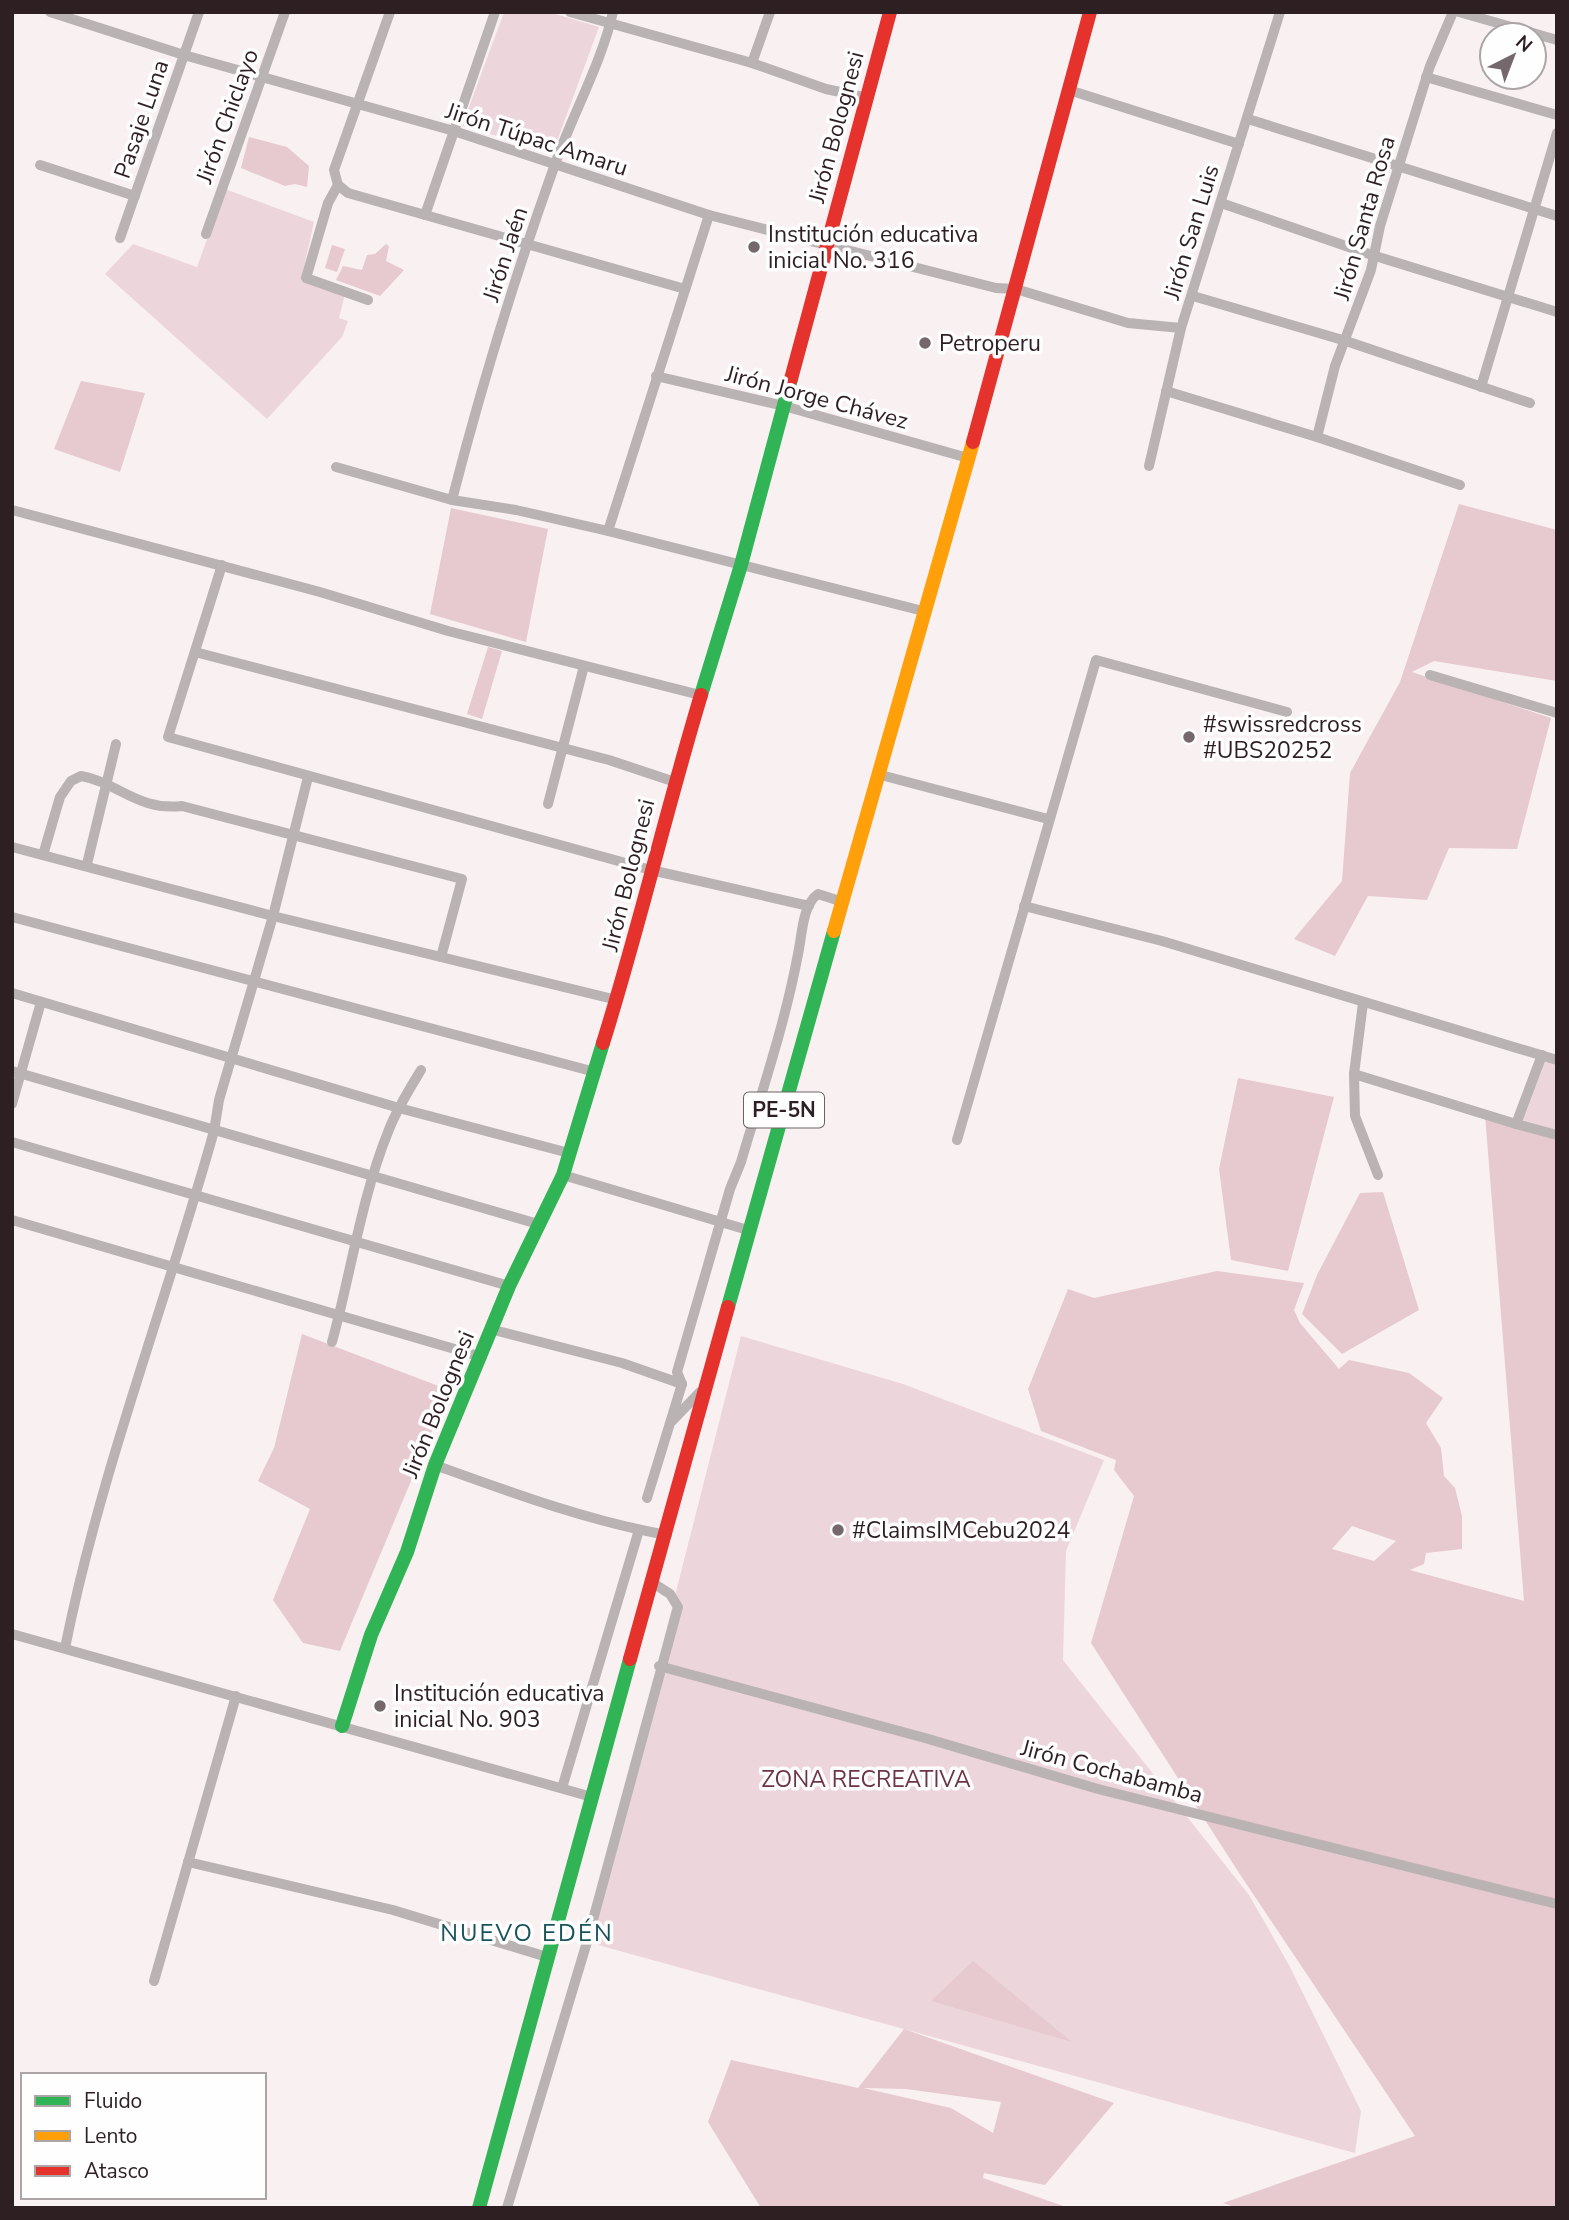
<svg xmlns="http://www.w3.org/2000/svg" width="1569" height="2220" viewBox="0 0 1569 2220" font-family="'Nunito Sans',sans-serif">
<rect width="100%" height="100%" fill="#f9f0f2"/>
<!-- green -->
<g fill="#edd6db">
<polygon points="504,12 549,12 599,27 553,152 462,126"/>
<polygon points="225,189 314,222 301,281 345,294 339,318 348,321 342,337 267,419 105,274 133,244 197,267"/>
<polygon points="1541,1058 1557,1062 1557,1135 1516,1124"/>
<polygon points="741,1336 903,1384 1104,1460 1066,1551 1063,1660 1249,1895 1289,1965 1361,2111 1355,2153 587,1942"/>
</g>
<!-- forest -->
<g fill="#e6cad0" fill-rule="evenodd">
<polygon points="249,137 287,147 309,166 307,187 295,184 285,186 241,168"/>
<polygon points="386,244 389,246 386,261 404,270 380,296 336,280 343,266 362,270 367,255 375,254"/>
<polygon points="332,245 345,249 337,272 325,268"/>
<polygon points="81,381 145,393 120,472 54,449"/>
<polygon points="1459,504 1557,530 1557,681 1434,661 1412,672 1551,718 1517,849 1449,848 1427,900 1368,896 1335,956 1294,939 1342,881 1350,773 1400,682"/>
<polygon points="451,508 548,529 526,642 430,614"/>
<polygon points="488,647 502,651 482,719 467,714"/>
<polygon points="1238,1078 1334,1097 1288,1271 1231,1260 1219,1169"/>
<path d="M1485,1115L1557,1135V2208H1238L1223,2203L1415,2136L1241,1876L1091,1643L1134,1496L1114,1470L1116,1460L1041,1431L1028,1389L1068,1289L1094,1298L1217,1271L1304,1283L1294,1310L1300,1323L1339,1369L1349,1360L1409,1373L1443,1398L1426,1423L1441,1448L1444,1476L1455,1488L1462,1516V1549L1426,1553L1424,1564L1410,1570L1524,1601ZM1352,1526L1396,1541L1374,1561L1332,1549Z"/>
<polygon points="1383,1192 1419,1310 1342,1354 1302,1314 1317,1275 1360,1193"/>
<polygon points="302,1334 449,1390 340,1651 303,1643 273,1600 310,1509 258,1481 274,1448"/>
<polygon points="973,1961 1072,2042 931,2001"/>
<path d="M904,2029L1114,2103L1045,2185L984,2173L983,2178L1069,2208H761L708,2122L731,2060L858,2088ZM863,2088L906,2089L1001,2102L993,2133L951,2108Z"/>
</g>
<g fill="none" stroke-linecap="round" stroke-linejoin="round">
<!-- street -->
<g stroke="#b9b3b4" stroke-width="10">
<polyline points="50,12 184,55 454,131 709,215 996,288 1016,289 1128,323 1181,328"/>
<polyline points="570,12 752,63 826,89 868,98"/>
<polyline points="1459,12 1557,40"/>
<polyline points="752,63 770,12"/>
<polyline points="1426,77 1557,115"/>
<polyline points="1069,90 1239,144"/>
<polyline points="1248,119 1557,216"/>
<polyline points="40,165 135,196"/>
<polyline points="338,185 348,193 685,289"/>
<polyline points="338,185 334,170 390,12"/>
<polyline points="338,185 328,203 306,278 368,300"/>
<polyline points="1221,203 1372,255 1557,312"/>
<polyline points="425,215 495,12"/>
<polyline points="206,234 285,12"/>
<polyline points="120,238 199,12"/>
<polyline points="1193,296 1346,341 1530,403"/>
<polyline points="656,376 784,406 968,458"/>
<polyline points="1481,387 1557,133"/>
<polyline points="1166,391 1317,437 1460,485"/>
<polyline points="1317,437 1335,366 1371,270 1380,226 1430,66 1453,12"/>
<polyline points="1149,466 1181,328 1280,12"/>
<polyline points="336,467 452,500 516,510 608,531 923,611"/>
<path d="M452,500C481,387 515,276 554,167C572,115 601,65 613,12"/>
<polyline points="12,510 320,592 448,631 700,695"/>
<polyline points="608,531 709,215"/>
<polyline points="222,565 168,737 651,870 809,906"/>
<polyline points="195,652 609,760 675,782"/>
<polyline points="1430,675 1557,713"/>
<polyline points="877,774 1048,819"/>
<polyline points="548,804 584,666"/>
<polyline points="12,847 273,916 617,1000"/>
<path d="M43,855L60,797L71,781L81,776C118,782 137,811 182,806L462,879L441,957"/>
<polyline points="87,864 116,744"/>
<polyline points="1024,906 1162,941 1557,1060"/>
<polyline points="12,917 595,1072"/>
<polyline points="12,993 399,1108 569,1153"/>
<polyline points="1363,1003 1354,1074 1516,1124"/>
<polyline points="1542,1055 1516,1124 1557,1135"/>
<polyline points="12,1071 538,1224"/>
<polyline points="1354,1074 1355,1116 1378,1175"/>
<polyline points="12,1104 41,1002"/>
<polyline points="957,1140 1096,660 1287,712"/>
<polyline points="12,1142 509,1286"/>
<polyline points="563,1175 751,1231"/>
<polyline points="12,1220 482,1357"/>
<polyline points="494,1330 622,1363 682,1384"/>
<path d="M332,1342C351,1273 361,1199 388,1132C396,1110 409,1090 421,1070"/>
<polyline points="672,1421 700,1392"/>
<path d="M435,1465C510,1492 588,1521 667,1535"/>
<path d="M647,1498L682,1384L677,1372L730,1189L741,1162C761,1094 785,1024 798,954C802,937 802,905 818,894L843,902"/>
<polyline points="12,1634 592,1797"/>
<path d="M65,1648C100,1473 166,1303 214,1131L219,1100L273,916L308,777"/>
<polyline points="659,1666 925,1738 1098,1789 1557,1904"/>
<polyline points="562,1788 639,1530"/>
<polyline points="188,1862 393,1910 547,1957"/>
<polyline points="154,1981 236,1696"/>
<polyline points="507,2208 587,1942 678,1607 670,1594 653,1583"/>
</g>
<!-- fast -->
<g stroke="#30b455" stroke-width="14">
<polyline points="701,695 741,565 791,379"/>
<polyline points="728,1307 834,931"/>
<polyline points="342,1726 371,1635 407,1552 435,1465 509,1286 563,1175 603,1043"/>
<polyline points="479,2208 630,1659"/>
</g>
<!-- slow -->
<polyline stroke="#ff9f0a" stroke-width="14" points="834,931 973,442"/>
<!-- jam -->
<g stroke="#e5322d" stroke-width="14">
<polyline points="791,379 890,12"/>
<polyline points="973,442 1090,12"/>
<path d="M603,1043C639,928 666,811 701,695"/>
<polyline points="630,1659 728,1307"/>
</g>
</g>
<!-- markers -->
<g fill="#75686b" stroke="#fefefe" stroke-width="2.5">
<circle cx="754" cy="247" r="7"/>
<circle cx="925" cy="343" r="7"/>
<circle cx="1189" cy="737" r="7"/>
<circle cx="838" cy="1530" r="7"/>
<circle cx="380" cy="1706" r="7"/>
</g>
<g text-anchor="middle" stroke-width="7" stroke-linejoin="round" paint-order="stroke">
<!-- shield labels -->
<rect fill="#fefefe" stroke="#6c6265" stroke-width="2" x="744" y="1092.5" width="80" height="35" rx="5"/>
<g font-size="21" font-weight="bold" fill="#2e1f23">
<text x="784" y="1117">PE-5N</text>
</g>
<!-- street labels -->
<g font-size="23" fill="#2e1f23" stroke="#fefefe">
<text transform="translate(227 116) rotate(-70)" y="8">Jirón Chiclayo</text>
<text transform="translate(141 119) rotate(-71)" y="8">Pasaje Luna</text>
<text transform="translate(836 127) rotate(-75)" y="8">Jirón Bolognesi</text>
<text transform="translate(537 139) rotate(18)" y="8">Jirón Túpac Amaru</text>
<text transform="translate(1364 218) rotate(-74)" y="8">Jirón Santa Rosa</text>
<text transform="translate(1191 232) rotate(-73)" y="8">Jirón San Luis</text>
<text transform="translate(505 254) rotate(-72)" y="8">Jirón Jaén</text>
<text transform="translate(817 397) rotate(15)" y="8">Jirón Jorge Chávez</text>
<text transform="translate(628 875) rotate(-76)" y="8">Jirón Bolognesi</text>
<text transform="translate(438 1404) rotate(-68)" y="8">Jirón Bolognesi</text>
<text transform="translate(1112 1771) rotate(15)" y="8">Jirón Cochabamba</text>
</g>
<!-- poi labels -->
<g font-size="23" fill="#2e1f23" stroke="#fefefe" text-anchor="start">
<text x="768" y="242">Institución educativa<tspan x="768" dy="26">inicial No. 316</tspan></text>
<text x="939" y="351">Petroperu</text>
<text x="1203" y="732">#swissredcross<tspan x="1203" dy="26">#UBS20252</tspan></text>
<text x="852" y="1538">#ClaimsIMCebu2024</text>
<text x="394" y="1701">Institución educativa<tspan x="394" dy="26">inicial No. 903</tspan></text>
</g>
<!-- park labels -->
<g font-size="23" fill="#6d3444" stroke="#fefefe">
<text x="866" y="1787">ZONA RECREATIVA</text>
</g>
<!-- neighbourhood labels -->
<g font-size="24" letter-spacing="2" fill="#19535c" stroke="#fefefe">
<text x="527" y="1941">NUEVO EDÉN</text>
</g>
</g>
<!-- border -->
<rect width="1569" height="2220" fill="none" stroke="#2e1f23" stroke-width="28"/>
<!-- legend -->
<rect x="21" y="2073" width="245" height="126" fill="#fefefe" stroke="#aba5a6" stroke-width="2"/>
<rect x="35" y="2096" width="35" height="10" fill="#30b455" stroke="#aba5a6" stroke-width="2"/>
<text x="84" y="2108" font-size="21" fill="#2e1f23">Fluido</text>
<rect x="35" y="2131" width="35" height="10" fill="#ff9f0a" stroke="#aba5a6" stroke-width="2"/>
<text x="84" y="2143" font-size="21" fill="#2e1f23">Lento</text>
<rect x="35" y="2166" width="35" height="10" fill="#e5322d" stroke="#aba5a6" stroke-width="2"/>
<text x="84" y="2178" font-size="21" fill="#2e1f23">Atasco</text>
<!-- north arrow -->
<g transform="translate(1513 56) rotate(42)"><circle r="33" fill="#fefefe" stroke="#aba5a6" stroke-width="2"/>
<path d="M0-5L12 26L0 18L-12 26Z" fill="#75686b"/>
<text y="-10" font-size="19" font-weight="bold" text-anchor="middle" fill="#2e1f23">N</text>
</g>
</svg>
